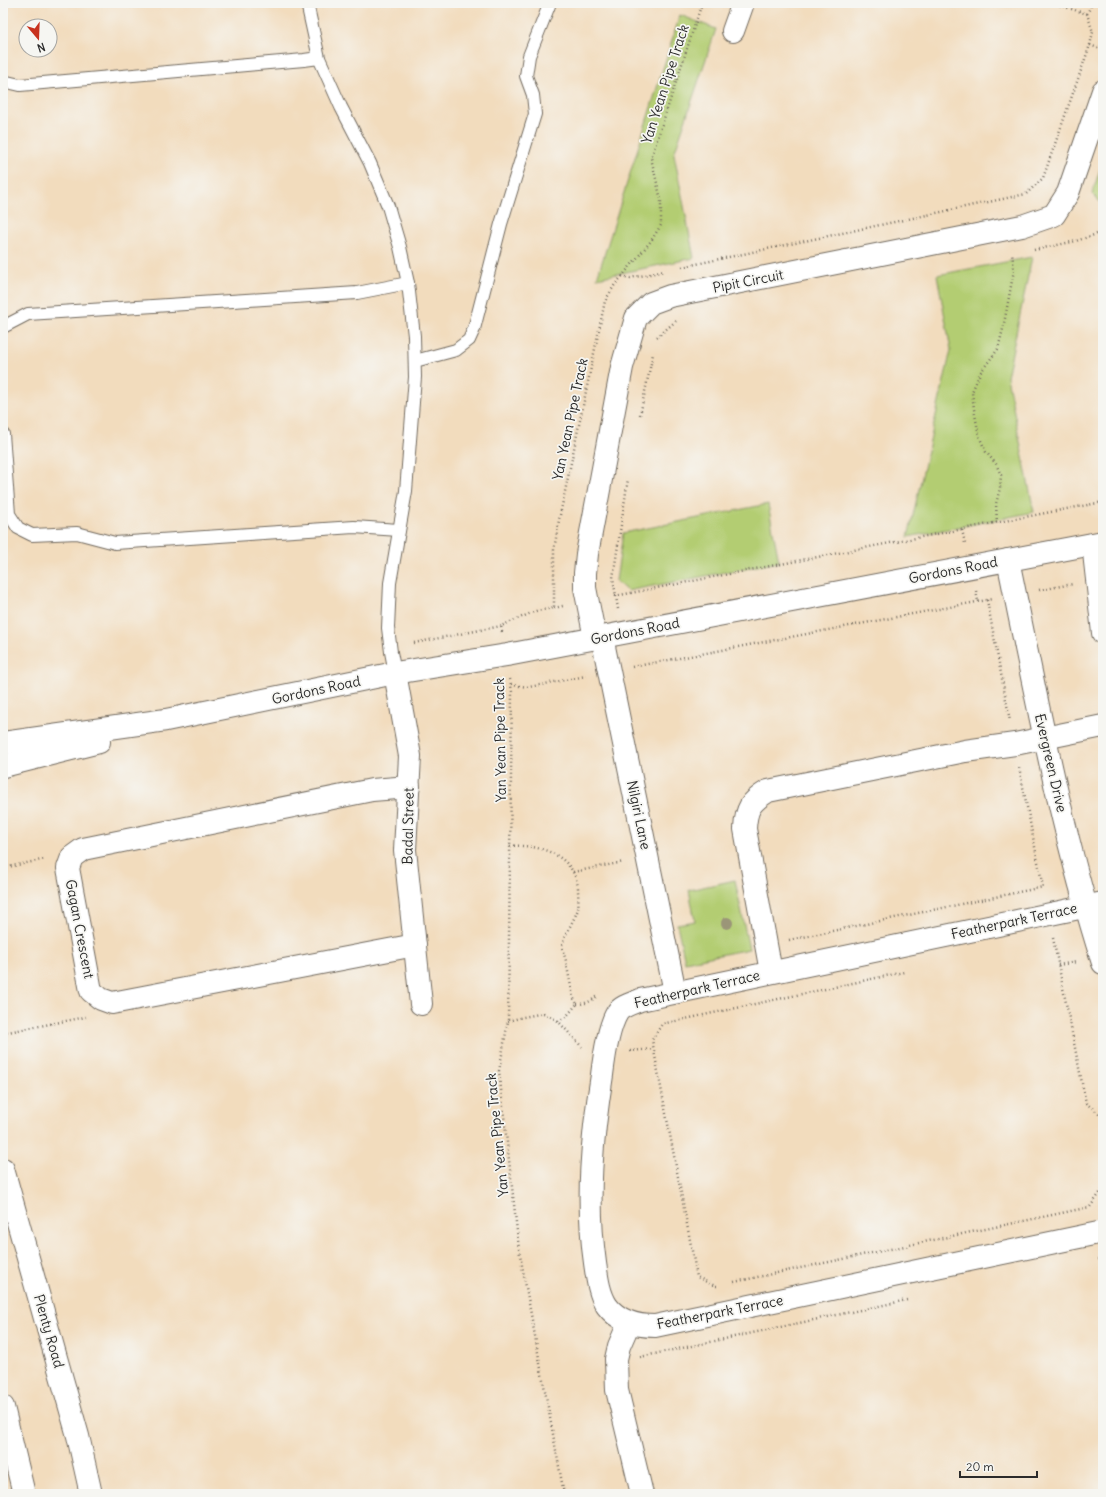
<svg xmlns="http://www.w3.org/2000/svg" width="1106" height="1497" viewBox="0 0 1106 1497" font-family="Delius,sans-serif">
<rect width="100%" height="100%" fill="#f6f6f2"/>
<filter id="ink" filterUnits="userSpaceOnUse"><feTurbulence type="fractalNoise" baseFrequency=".025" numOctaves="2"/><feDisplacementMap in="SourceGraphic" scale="8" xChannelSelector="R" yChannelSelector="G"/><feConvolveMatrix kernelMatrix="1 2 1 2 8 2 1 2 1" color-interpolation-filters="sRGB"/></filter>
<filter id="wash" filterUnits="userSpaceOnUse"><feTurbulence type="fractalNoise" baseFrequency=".012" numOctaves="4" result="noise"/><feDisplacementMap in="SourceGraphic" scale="16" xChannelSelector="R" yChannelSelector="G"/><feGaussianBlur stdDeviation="0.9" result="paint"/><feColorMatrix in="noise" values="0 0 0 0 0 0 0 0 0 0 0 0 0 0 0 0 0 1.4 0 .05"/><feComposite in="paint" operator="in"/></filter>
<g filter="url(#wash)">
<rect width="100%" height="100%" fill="#f2dcbd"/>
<!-- green -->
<g fill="#b3cd72" stroke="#6f7c4e">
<polygon points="680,15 716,29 674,154 694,258 597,278"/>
<polygon points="1103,160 1103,205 1092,194"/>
<polygon points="1032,257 1007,377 1034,512 908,537 951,350 937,275"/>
<polygon points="768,504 779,562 627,591 616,581 623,533"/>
<polygon points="735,880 749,949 685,962 677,924 695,921 689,890"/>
</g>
</g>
<g filter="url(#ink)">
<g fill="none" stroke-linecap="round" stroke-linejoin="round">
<!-- lane casing -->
<g stroke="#71695e" stroke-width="14">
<g id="lane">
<polyline points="307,3 319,58 341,107 370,163 388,206 400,247 408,283 414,336 415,377 406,491 390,583 388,628 391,652 395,673"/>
<polyline points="3,81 20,85 304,60 319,58"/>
<polyline points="3,327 28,314 357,293 408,283"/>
<polyline points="415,361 456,350 469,340 474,329 501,224 535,114 533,95 526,76 529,56 550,3"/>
<polyline points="3,434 9,514 18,528 32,535 77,533 115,543 354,527 399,530"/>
</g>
</g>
<!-- street casing -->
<g stroke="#71695e" stroke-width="24">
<g id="street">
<polyline points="733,31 743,3"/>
<polyline points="1093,544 1103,633"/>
<path d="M1008,560C1036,695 1061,832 1103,963"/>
<polyline points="602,637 675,992"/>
<polyline points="595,638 585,588 585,573 587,554 622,367 636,318 651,303 670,296 1022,226 1054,215 1068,193 1103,91"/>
<polyline points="395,673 410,756 405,850 421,1004"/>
<polyline points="409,787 372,790 83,849 72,857 68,868 91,991 101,999 112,1003 415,945"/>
<path d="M1103,903L640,1000C633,1003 621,1006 617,1013C608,1028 604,1058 602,1075C592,1137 586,1200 595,1263C597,1277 599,1294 607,1306C619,1322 637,1326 655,1326L1103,1232"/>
<path d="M771,972L745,829C746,809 750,802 768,791L965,751L1015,744L1103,726"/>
<polyline points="629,1323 619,1346 616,1359 617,1390 642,1494"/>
</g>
</g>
<!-- secondary casing -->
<g stroke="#71695e" stroke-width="24">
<g id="secondary">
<polyline points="3,743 166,720 395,673 507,655 1103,542"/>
<polyline points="3,766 99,742"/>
</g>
</g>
<!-- highway casing -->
<g stroke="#71695e" stroke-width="24">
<g id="highway">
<polyline points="3,1169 78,1436 91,1494"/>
<polyline points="3,1407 24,1494"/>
</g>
</g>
<!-- path -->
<g stroke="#71695e" stroke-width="2.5" stroke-dasharray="1 3" stroke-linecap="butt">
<polyline points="1087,14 1092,3"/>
<polyline points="1090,45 1103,50"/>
<polyline points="1034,250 1076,241 1103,232"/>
<polyline points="682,267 1026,194 1043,178 1090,45 1093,32 1087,14 1053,3"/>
<polyline points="622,276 630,278 665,271"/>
<polyline points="657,337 676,321"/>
<polyline points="640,415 653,354"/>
<polyline points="997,523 996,504 1000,488 1001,475 996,464 986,452 979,436 974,409 972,392 980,373 998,349 1003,329 1014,270 1012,252"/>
<polyline points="962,530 965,543"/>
<polyline points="1039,590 1073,584"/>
<polyline points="976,591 978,601"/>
<polyline points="615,596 1103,502"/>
<polyline points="987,600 1010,721"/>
<polyline points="554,608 563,606"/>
<polyline points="618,609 613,578 628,479"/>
<polyline points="502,632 501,626 536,611 554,608 554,550 559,520 605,301 614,286 651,241 661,225 661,200 651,158 702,3"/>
<polyline points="414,643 501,626"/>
<polyline points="632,667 992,599"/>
<polyline points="510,679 512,692 508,1021 499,1071 519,1249 564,1494"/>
<polyline points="511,685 529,687 586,676"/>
<path d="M510,846C540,844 574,855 578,888C578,895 579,903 578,909C575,919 563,937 562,946C562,951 565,956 566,961C568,973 571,985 573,997L577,1004"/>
<polyline points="3,868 46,859"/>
<polyline points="573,872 624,862"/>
<polyline points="1053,938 1086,1103 1103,1117"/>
<polyline points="789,940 1043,887 1019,767"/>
<polyline points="1058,965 1077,962"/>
<path d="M577,1004C586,1004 592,1001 598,995"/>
<polyline points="508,1021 523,1017 544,1013 558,1021 582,1047"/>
<polyline points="558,1021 566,1017 577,1004"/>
<polyline points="3,1033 86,1017"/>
<polyline points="630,1051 653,1049"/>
<polyline points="1098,1259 1100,1259 1103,1266"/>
<polyline points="734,1282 1090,1207 1103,1189"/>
<polyline points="717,1286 715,1286 697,1277 652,1040 662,1024 904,972"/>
<polyline points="640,1357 907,1300"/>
</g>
<!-- lane -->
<use href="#lane" stroke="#fff" stroke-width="12"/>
<!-- street -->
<use href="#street" stroke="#fff" stroke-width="22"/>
<!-- secondary -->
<use href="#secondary" stroke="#fff" stroke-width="22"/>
<!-- highway -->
<use href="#highway" stroke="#fff" stroke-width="22"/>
</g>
<!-- trees -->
<circle fill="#9b9678" cx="727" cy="923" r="6"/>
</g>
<g text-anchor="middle" stroke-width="3.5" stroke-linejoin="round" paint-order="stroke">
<!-- street labels -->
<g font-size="14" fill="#2b2b2b" stroke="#f6f6f2">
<text transform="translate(665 84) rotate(-72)" y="5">Yan Yean Pipe Track</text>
<text transform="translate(748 281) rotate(-11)" y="5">Pipit Circuit</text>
<text transform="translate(570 419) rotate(-78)" y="5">Yan Yean Pipe Track</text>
<text transform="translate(953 570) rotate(-11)" y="5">Gordons Road</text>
<text transform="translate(635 631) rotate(-11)" y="5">Gordons Road</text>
<text transform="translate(316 690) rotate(-12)" y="5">Gordons Road</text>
<text transform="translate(500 740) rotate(-91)" y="5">Yan Yean Pipe Track</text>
<text transform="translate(1051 763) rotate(77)" y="5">Evergreen Drive</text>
<text transform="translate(639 815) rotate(78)" y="5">Nilgiri Lane</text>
<text transform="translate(408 826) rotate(-89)" y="5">Badal Street</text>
<text transform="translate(1014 921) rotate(-12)" y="5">Featherpark Terrace</text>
<text transform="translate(80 929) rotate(79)" y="5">Gagan Crescent</text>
<text transform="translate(697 989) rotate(-13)" y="5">Featherpark Terrace</text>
<text transform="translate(497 1135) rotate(-96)" y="5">Yan Yean Pipe Track</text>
<text transform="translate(720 1312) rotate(-11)" y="5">Featherpark Terrace</text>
<text transform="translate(49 1331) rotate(74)" y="5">Plenty Road</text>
</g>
</g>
<!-- margin -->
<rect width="1106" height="1497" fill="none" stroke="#f6f6f2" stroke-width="16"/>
<!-- north arrow -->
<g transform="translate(38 38) rotate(161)"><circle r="19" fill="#f6f6f2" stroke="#a5a5a2"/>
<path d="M0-3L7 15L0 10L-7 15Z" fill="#c8321e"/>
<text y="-6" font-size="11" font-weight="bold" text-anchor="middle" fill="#2b2b2b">N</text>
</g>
<!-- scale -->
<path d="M960 1471v6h77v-6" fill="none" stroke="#2b2b2b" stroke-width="2"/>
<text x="966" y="1471" font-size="12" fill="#2b2b2b" stroke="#f6f6f2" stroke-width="3" paint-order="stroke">20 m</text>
</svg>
